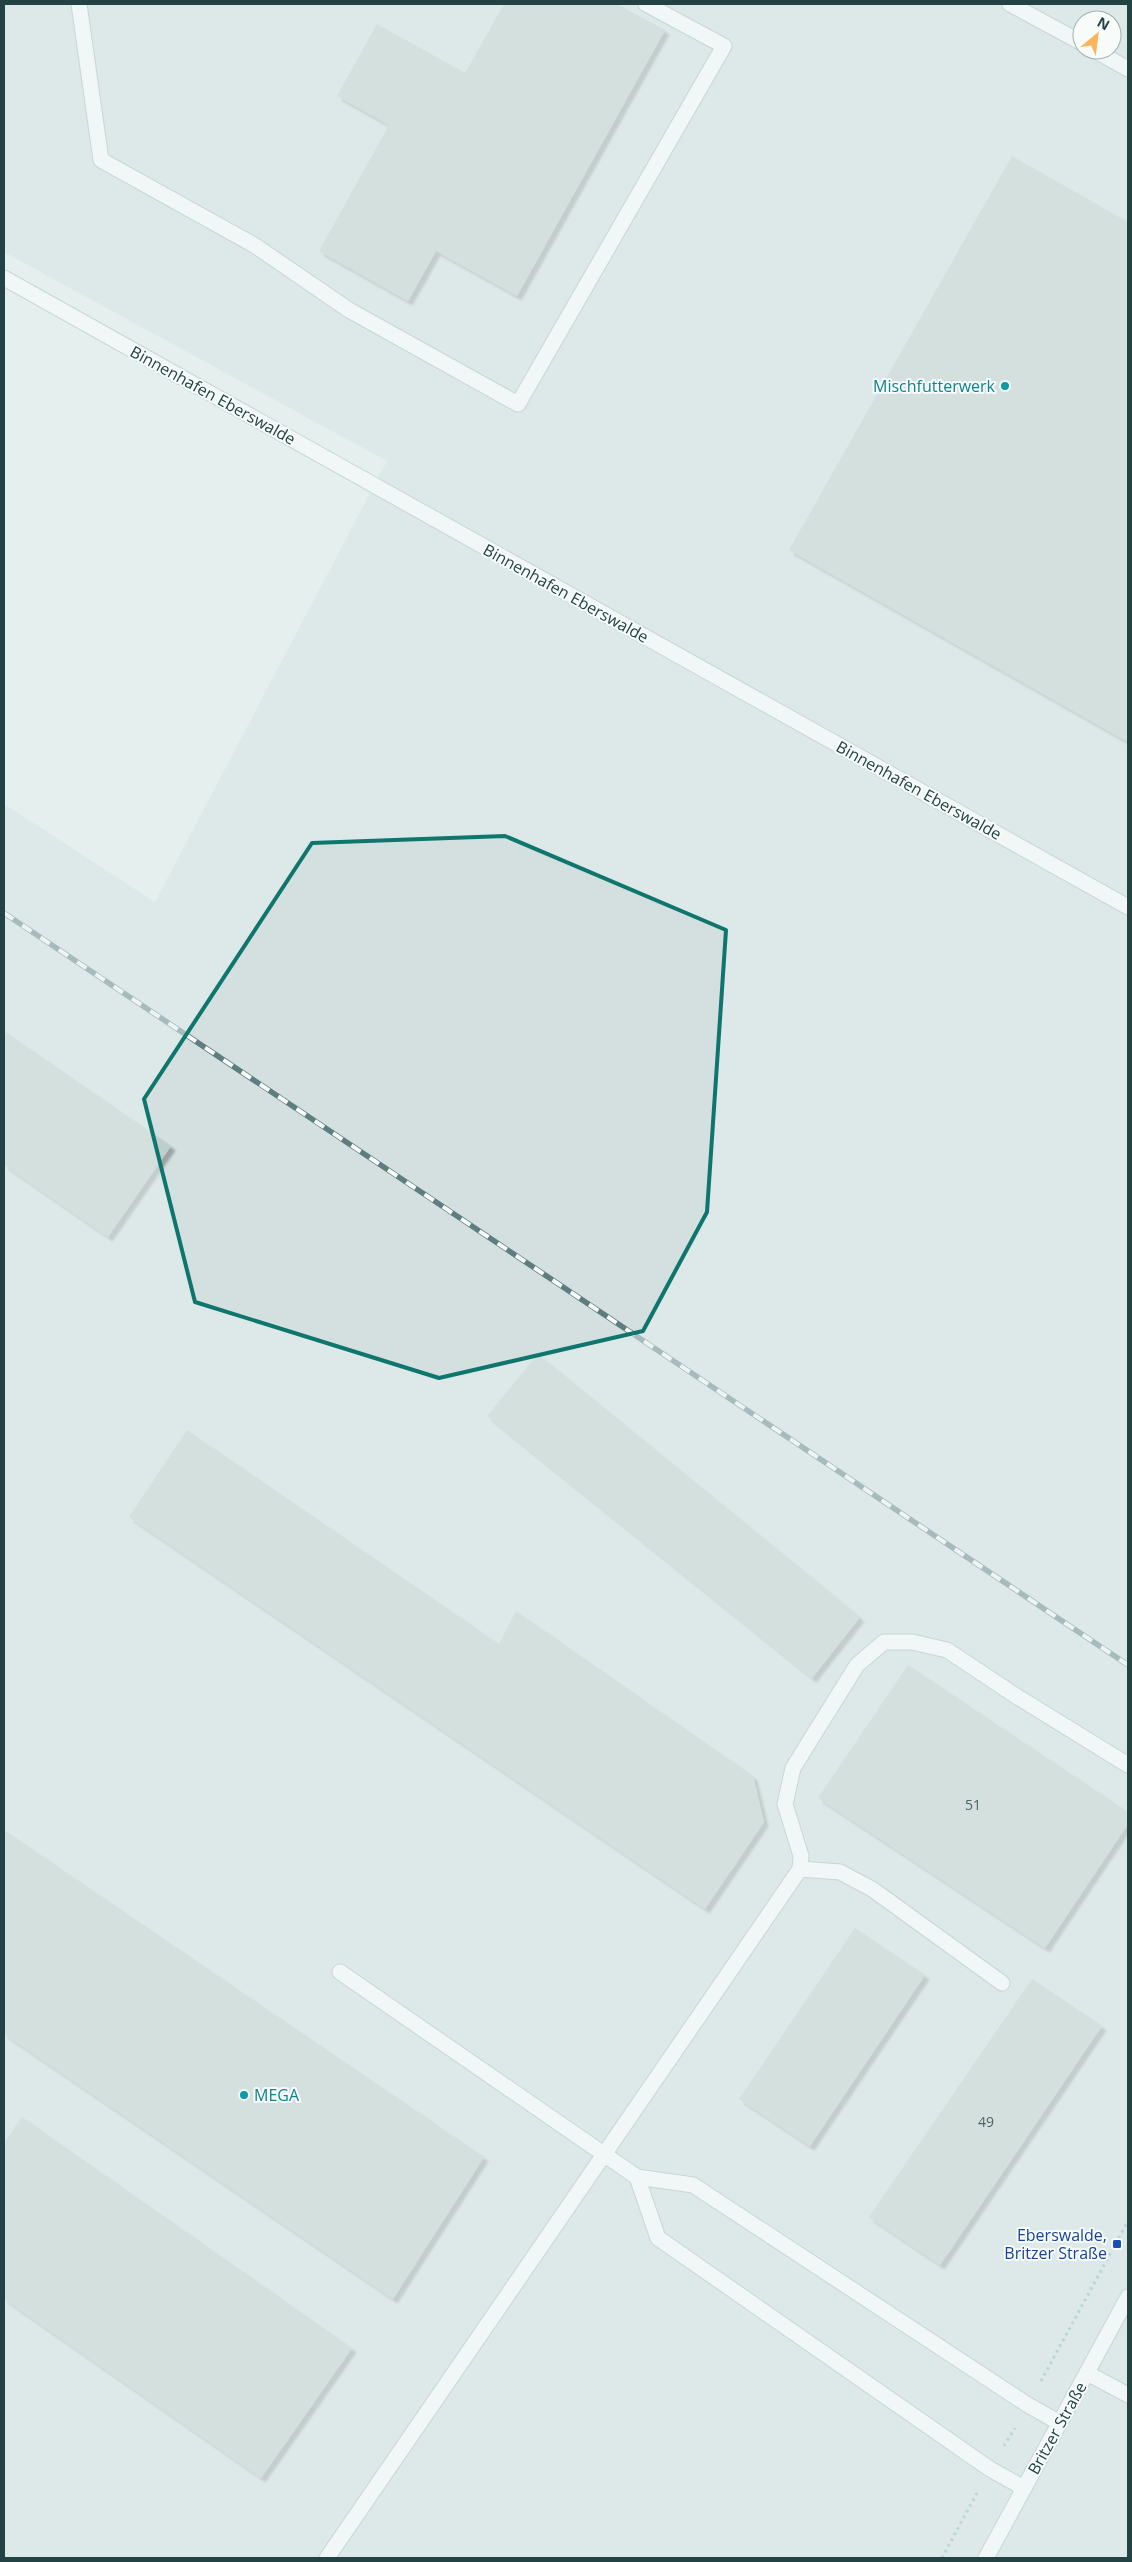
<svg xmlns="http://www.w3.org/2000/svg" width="1132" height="2562" viewBox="0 0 1132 2562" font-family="'Open Sans',sans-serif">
<defs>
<filter id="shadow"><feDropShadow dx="4.5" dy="4.5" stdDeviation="1" flood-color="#0004"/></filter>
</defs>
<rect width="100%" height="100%" fill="#e5efee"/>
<!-- built -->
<path fill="#d3e0df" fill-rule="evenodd" d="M4,4H1128V2558H4V804L155,902L387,461L4,252ZM1082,20H1112V50H1082Z"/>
<!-- building -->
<g fill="#bdcecb" filter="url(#shadow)">
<polygon points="504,4 617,4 665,30 517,296 436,251 408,301 319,251 389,125 337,96 377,24 465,73"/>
<polygon points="1012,156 1128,222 1128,742 789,550"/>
<polygon points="4,1031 171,1146 108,1237 4,1165"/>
<polygon points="538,1354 860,1617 812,1678 487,1416"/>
<polygon points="187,1430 499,1644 516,1611 753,1776 764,1822 705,1909 129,1517"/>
<polygon points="908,1665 1128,1812 1128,1824 1045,1948 818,1798"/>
<polygon points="4,1830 484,2157 393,2299 4,2034"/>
<polygon points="855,1928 925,1975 810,2146 739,2099"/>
<polygon points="1032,1979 1102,2026 940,2265 869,2217"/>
<polygon points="22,2117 352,2348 261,2478 4,2299 4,2143"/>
</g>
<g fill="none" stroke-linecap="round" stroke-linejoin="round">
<!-- lane casing -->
<g stroke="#a7b8b7" stroke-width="17">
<g id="lane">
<polyline points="79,4 101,160 254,245 349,310 518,404 724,46 646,4"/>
<polyline points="1010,4 1082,43"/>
<polyline points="1094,50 1128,69"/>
<polyline points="4,278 1128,907"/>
<polyline points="800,1869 840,1872 872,1889 1002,1983"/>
<polyline points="340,1972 637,2177 693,2185 1028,2405 1060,2423"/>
<polyline points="637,2177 658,2238 990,2469 1024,2488"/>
<polyline points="1087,2373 1128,2395"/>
<polyline points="327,2558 800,1869 801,1856 785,1804 793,1768 857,1665 884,1642 912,1642 947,1650 1016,1696 1128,1765"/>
</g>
</g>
<!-- secondary casing -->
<g stroke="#a3bcbb" stroke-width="17">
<polyline id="secondary" points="986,2558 1128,2297"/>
</g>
<!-- path -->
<g stroke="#84b5b5" stroke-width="3" stroke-dasharray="2.5 4" stroke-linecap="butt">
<polyline points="1041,2381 1128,2221"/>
<polyline points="1004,2446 1015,2428"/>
<polyline points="942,2558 977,2493"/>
</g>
<!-- lane -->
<use href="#lane" stroke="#fff" stroke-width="15"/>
<!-- secondary -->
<use href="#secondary" stroke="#fff" stroke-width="15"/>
<!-- rail casing -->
<g stroke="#5d7d7e" stroke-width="5.5">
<polyline id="rail" points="4,913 1128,1665"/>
</g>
<!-- rail -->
<use href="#rail" stroke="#f7fbfa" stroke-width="4" stroke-dasharray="11" stroke-linecap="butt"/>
</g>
<!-- marked area -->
<path d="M0 0H1132V2562H0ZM505,836L726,930L707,1212L643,1331L439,1378L195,1302L144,1099L312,843Z" fill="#e5efee" fill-opacity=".55" fill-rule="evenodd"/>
<path fill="none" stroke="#0f766e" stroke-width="4" stroke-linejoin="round" d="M505,836L726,930L707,1212L643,1331L439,1378L195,1302L144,1099L312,843Z"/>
<!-- markers -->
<g fill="#0f9aa8" stroke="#f7fbfa" stroke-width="2">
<circle cx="1005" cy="386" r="5"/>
<circle cx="244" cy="2095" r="5"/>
</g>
<rect fill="#1a4fb4" stroke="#f7fbfa" stroke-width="2" x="1112" y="2239" width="10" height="10" rx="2.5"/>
<g text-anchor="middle" stroke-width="4" stroke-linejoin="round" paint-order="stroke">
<!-- number labels -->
<g font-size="14" fill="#496565">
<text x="973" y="1810">51</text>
<text x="986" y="2127">49</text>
</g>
<!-- culture labels -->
<g font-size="16" fill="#0d838f" stroke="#f7fbfa" text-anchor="end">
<text x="995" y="392">Mischfutterwerk</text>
<text x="254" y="2101" text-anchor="start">MEGA</text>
</g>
<!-- street labels -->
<g font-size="16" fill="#224243" stroke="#f7fbfa">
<text transform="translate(213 395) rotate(29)" y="6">Binnenhafen Eberswalde</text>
<text transform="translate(566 593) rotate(29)" y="6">Binnenhafen Eberswalde</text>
<text transform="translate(919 790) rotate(29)" y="6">Binnenhafen Eberswalde</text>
<text transform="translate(1057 2428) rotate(-61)" y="6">Britzer Straße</text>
</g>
<!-- transit labels -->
<g font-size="16" fill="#164399" stroke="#f7fbfa" text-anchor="end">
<text x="1107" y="2241">Eberswalde,<tspan x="1107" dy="18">Britzer Straße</tspan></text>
</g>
</g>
<!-- border -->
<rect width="1132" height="2562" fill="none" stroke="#224243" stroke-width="10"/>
<!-- north arrow -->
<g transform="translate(1097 35) rotate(29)"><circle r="24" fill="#f7fbfa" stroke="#a2b1b1"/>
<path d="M0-4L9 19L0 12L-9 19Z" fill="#fcb457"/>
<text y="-8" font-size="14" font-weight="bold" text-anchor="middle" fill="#224243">N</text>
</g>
</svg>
